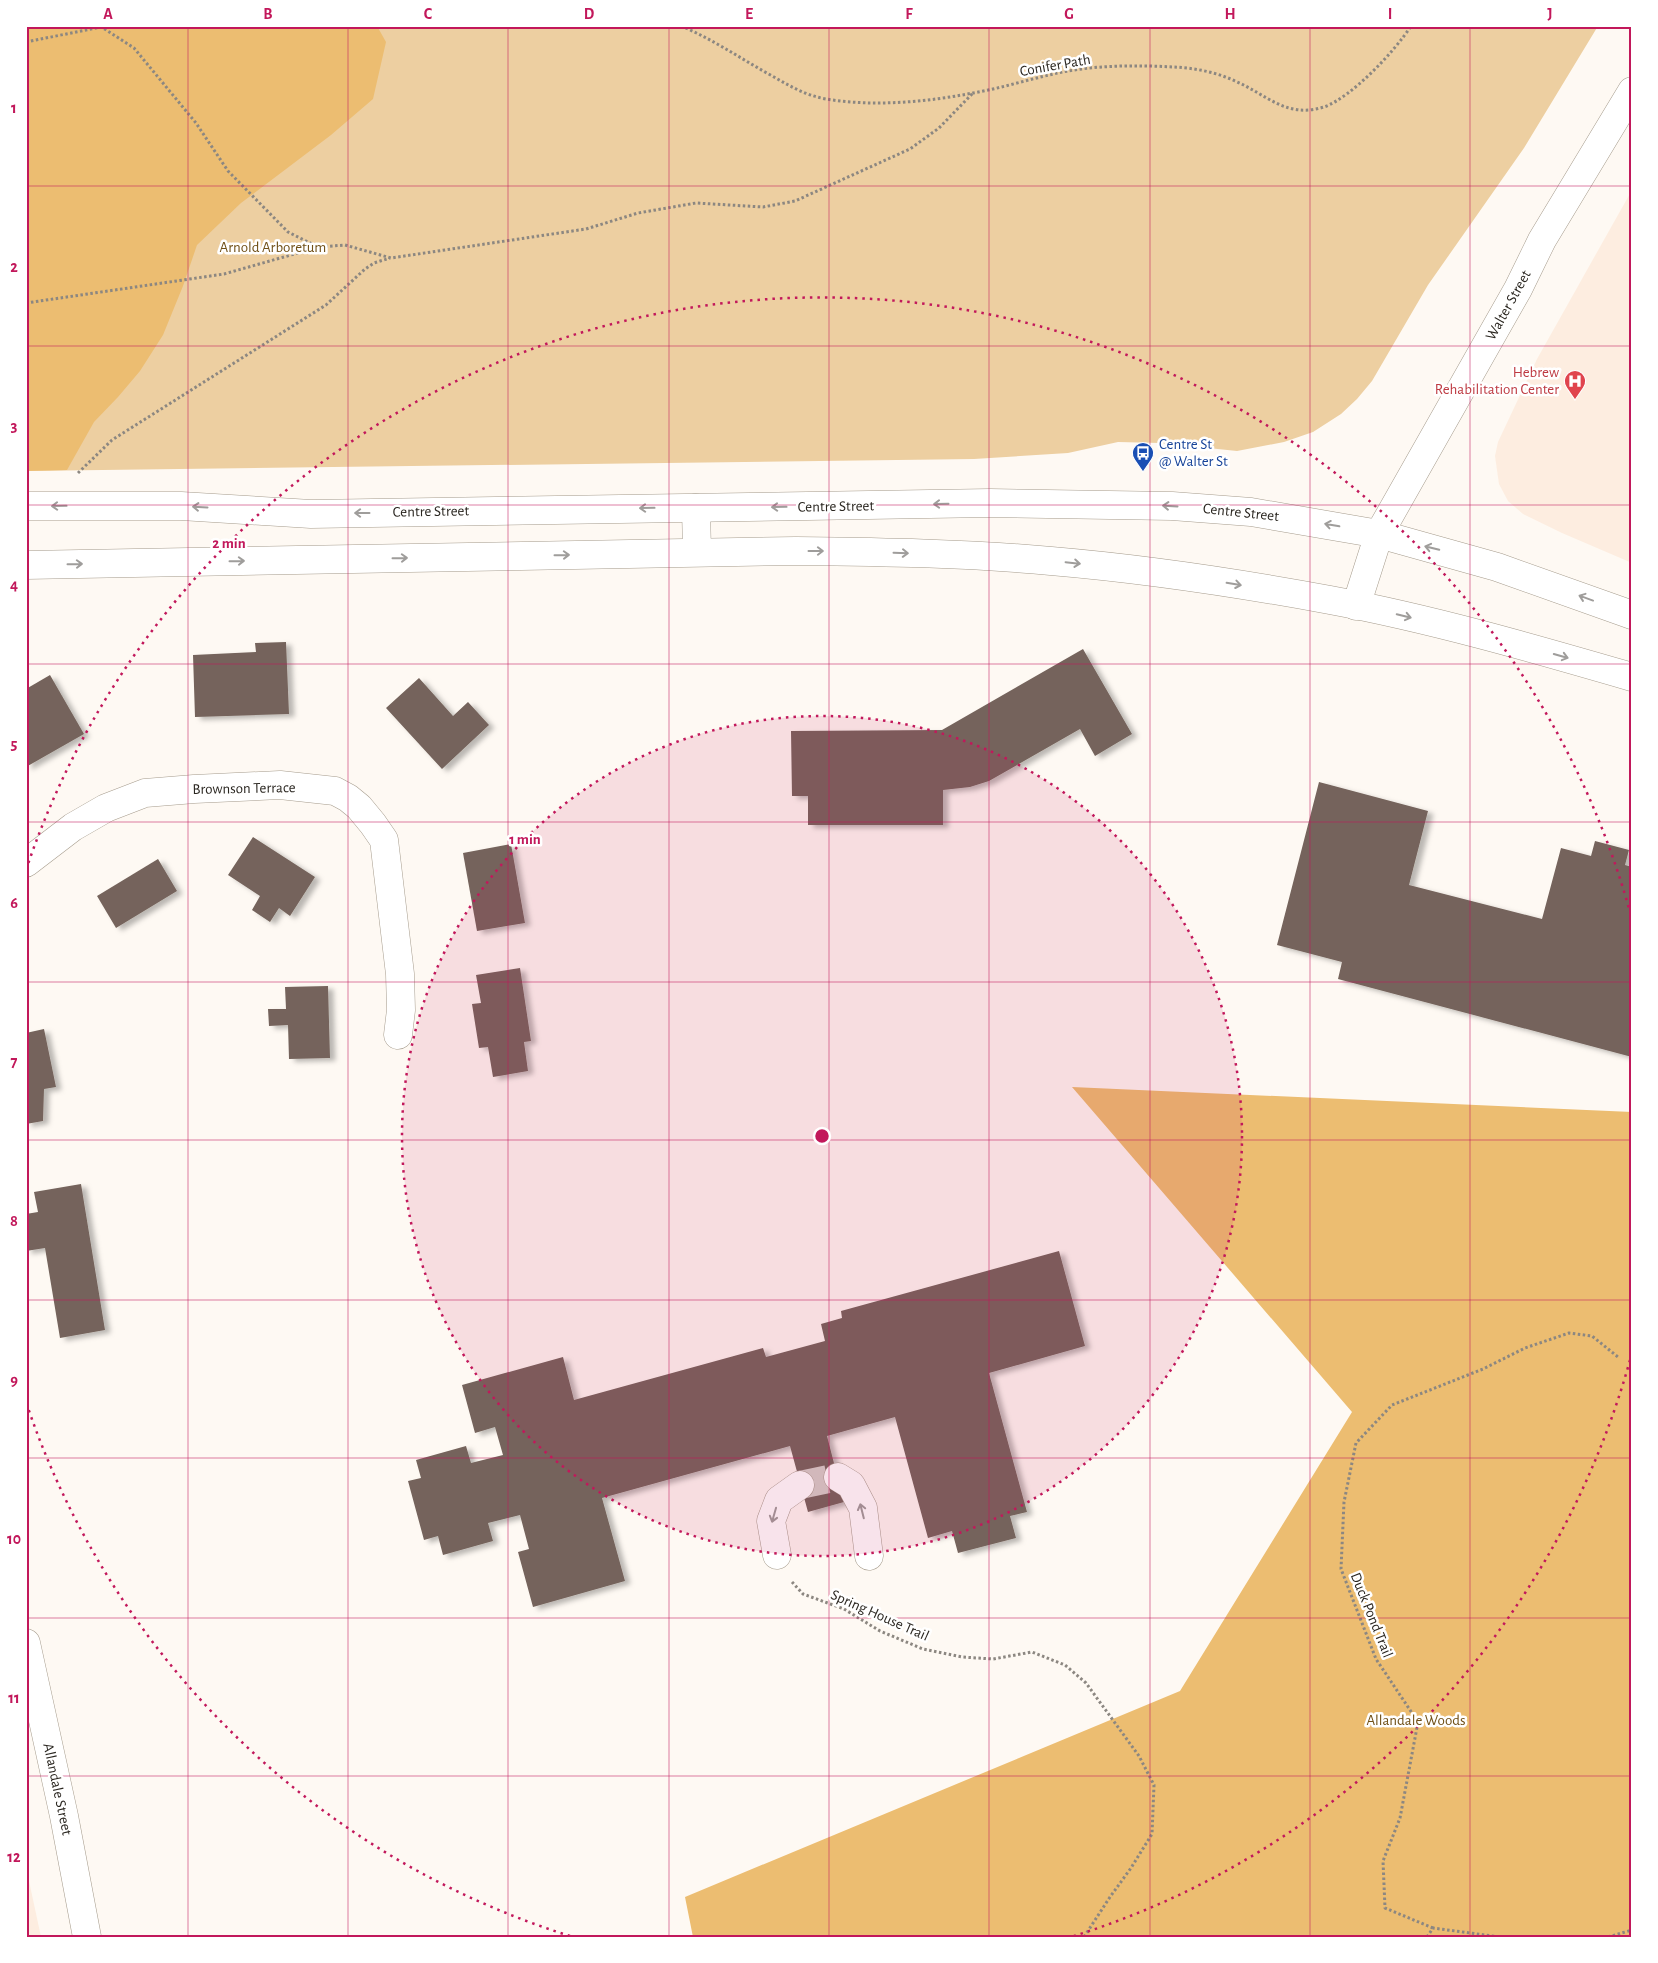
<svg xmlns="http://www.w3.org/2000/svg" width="1658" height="1963" viewBox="0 0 1658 1963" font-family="'Alegreya Sans',sans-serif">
<defs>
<filter id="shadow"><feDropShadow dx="5.5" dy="3" stdDeviation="2.5" flood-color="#0004"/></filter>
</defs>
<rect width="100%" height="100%" fill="#fef9f3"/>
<!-- medical -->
<g fill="#fdede0">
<polygon points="1632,190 1632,563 1562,533 1523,514 1508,501 1499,484 1495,456 1498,442 1537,359"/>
<polygon points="26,1867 41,1937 26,1937"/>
</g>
<!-- green -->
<polygon fill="#edcfa1" points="26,26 1598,26 1524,148 1428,285 1372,381 1357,399 1341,414 1313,432 1284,442 1237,451 1160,443 1118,442 1068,453 974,459 26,471"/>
<!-- forest -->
<g fill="#ecbd71">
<polygon points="26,26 377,26 386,42 373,99 331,135 241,203 197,245 183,286 163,335 140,371 118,397 94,422 67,470 26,471"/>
<polygon points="1072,1087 1632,1112 1632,1937 693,1937 685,1897 1180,1691 1352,1412"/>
</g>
<!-- building -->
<g fill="#74635b" filter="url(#shadow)">
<polygon points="286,642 289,714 195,717 193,655 256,652 255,643"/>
<polygon points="1083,649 1132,734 1095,756 1080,729 989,781 970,787 943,790 943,825 808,825 808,796 792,796 791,731 942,730"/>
<polygon points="50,675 84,734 26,767 26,689"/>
<polygon points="419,678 453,716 468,702 489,725 442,769 386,708"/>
<polygon points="1319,782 1428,811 1409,885 1542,919 1561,848 1591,856 1595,841 1629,850 1625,865 1632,867 1632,1057 1338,979 1342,962 1277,945"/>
<polygon points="253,837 315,877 290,916 279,908 270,922 252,910 260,896 228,875"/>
<polygon points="511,844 525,923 477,931 463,853"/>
<polygon points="158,859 177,891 116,928 97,896"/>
<polygon points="520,968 531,1041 524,1042 528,1071 493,1077 488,1047 479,1048 472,1004 481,1003 476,975"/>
<polygon points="328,986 330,1058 289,1059 288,1025 269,1026 268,1009 286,1009 285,987"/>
<polygon points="44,1029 56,1087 44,1089 43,1121 26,1124 26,1033"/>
<polygon points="81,1184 105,1330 60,1338 45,1248 26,1251 26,1214 38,1212 34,1192"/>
<polygon points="1059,1251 1085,1346 989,1373 1027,1512 1010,1516 1016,1538 958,1553 952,1531 928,1538 895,1417 827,1436 844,1502 808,1512 790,1446 602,1498 625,1581 533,1607 518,1552 529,1549 520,1515 488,1523 493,1541 443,1555 438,1536 424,1540 408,1481 421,1478 416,1460 466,1446 471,1463 503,1455 495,1427 475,1433 462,1385 563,1357 574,1400 763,1348 766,1357 825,1341 821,1324 842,1318 841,1311"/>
</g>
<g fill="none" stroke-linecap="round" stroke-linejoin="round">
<!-- minor-tunnel -->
<polyline stroke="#d4cfc9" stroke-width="28" stroke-dasharray="28 14" stroke-linecap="butt" points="800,1485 838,1477"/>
<!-- minor casing -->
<g stroke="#a69c8d" stroke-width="29">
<g id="minor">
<polyline points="696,508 697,552"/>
<polyline points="1356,606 1379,534 1518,289 1542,240 1632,91"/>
<polyline points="26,863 73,827 106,808 145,793 194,789 280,785 335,791 348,798 359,807 373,824 384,840 400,974 401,1010 398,1035"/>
<polyline points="838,1477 851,1485 863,1508 869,1556"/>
<polyline points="777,1555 771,1521 779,1500 800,1485"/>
<polyline points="26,1643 64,1816 87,1937"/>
</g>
</g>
<!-- highway casing -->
<g stroke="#a69c8d" stroke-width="29">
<g id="highway">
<polyline points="26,506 181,506 311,514 990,503 1172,506 1251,512 1379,534 1497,567 1632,615"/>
<path d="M26,565L796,551C881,552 966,553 1051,561C1145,569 1238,583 1330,600C1432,619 1532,648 1632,677"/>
</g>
</g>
<!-- path -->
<g stroke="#8c8781" stroke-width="3" stroke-dasharray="2.5 2.5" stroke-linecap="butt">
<polyline points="100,26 134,48 196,123 228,171 288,232 318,247"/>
<path d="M681,26C710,38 737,56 765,72C785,83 803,95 826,99C874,107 926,102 973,93C1002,88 1030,79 1058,73C1095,65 1136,65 1174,67C1194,68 1216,72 1235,81C1266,94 1286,119 1324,107C1352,97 1395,51 1411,26"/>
<polyline points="26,42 101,27 114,26"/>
<polyline points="26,303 224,274 319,247 345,245 391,258 586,229 638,213 696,203 763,207 795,201 910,149 939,128 973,93"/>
<polyline points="78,473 112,440 326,305 365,269 374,263 390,258"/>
<polyline points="792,1582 803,1594 844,1609 880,1631 923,1649 962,1657 993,1659 1032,1652 1065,1665 1086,1683 1139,1756 1154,1785 1152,1834 1131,1868 1110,1897 1084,1937"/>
<polyline points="1433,1928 1385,1908 1383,1861 1400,1818 1418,1722 1376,1659 1341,1569 1344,1502 1356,1443 1392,1405 1483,1369 1525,1348 1569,1333 1592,1336 1618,1357"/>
<polyline points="1427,1937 1433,1928 1500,1937"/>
<polyline points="1608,1937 1632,1930"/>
</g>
<!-- minor -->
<use href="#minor" stroke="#fff" stroke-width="28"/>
<!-- highway -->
<use href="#highway" stroke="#fff" stroke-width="28"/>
</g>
<!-- one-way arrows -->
<defs><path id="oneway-shaft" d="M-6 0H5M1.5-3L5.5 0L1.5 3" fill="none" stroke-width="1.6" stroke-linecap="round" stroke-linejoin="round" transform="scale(1.25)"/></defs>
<g stroke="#9f9d9b">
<use href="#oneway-shaft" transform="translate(941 504) rotate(179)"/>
<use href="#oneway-shaft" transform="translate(59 506) rotate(179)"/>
<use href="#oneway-shaft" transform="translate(1170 506) rotate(-177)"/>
<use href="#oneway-shaft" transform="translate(200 507) rotate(-177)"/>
<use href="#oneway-shaft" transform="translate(779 507) rotate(179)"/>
<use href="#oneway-shaft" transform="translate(647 508) rotate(179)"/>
<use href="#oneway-shaft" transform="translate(362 513) rotate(180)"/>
<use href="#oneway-shaft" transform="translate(1332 525) rotate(-170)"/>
<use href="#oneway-shaft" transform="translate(1432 548) rotate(-166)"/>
<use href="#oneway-shaft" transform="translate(816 551)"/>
<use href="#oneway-shaft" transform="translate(901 553) rotate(2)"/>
<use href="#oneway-shaft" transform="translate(562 555) rotate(-1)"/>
<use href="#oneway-shaft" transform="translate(400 558) rotate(-1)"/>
<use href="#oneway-shaft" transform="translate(237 561) rotate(-1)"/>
<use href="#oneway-shaft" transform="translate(1073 563) rotate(6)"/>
<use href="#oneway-shaft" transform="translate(75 564) rotate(-1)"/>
<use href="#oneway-shaft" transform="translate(1234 584) rotate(9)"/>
<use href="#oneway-shaft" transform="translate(1586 598) rotate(-160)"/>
<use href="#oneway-shaft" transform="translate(1404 616) rotate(14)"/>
<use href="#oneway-shaft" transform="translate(1561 656) rotate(16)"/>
<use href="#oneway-shaft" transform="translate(862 1511) rotate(-104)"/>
<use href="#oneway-shaft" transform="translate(774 1515) rotate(106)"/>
</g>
<!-- grid -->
<path fill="none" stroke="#c2185b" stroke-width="1" stroke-opacity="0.55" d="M188,26V1937M348,26V1937M508,26V1937M669,26V1937M829,26V1937M989,26V1937M1150,26V1937M1310,26V1937M1470,26V1937M26,186H1632M26,346H1632M26,505H1632M26,664H1632M26,822H1632M26,982H1632M26,1140H1632M26,1300H1632M26,1458H1632M26,1618H1632M26,1776H1632"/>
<!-- distance rings -->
<circle cx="822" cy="1136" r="420" fill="#c2185b" fill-opacity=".12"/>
<g fill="none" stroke="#c2185b" stroke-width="2.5" stroke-dasharray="2.5 5">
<circle cx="822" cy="1136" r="420"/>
<path d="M1630 1360A839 839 0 0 1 1074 1936M570 1936A839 839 0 0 1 26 1402M26 870A839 839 0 0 1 1630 912"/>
</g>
<!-- icons -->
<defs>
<g id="hospital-pin" transform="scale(1.125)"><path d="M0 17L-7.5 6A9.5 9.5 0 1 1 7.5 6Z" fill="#e0444e" stroke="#fff"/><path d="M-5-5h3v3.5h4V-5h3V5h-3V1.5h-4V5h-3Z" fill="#fff"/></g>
<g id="bus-pin" transform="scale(1.125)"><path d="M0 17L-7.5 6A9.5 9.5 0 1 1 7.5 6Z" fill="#1a4fb4" stroke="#fff"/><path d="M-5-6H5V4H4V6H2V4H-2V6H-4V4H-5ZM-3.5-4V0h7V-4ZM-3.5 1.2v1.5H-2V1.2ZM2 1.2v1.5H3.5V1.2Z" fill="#fff"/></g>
</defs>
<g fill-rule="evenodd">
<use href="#hospital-pin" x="1575" y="381"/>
<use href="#bus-pin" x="1143" y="453"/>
</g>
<g text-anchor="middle" stroke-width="5" stroke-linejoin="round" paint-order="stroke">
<!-- street labels -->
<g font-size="15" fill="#2a2620" stroke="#fff">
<text transform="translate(1055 65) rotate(-10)" y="5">Conifer Path</text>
<text transform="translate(1508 305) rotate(-61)" y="5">Walter Street</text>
<text transform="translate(836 506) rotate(-1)" y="5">Centre Street</text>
<text transform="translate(431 511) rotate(-1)" y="5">Centre Street</text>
<text transform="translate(1241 512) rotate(6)" y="5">Centre Street</text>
<text transform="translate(244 788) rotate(-1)" y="5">Brownson Terrace</text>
<text transform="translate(880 1615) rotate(24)" y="5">Spring House Trail</text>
<text transform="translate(1372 1615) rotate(68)" y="5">Duck Pond Trail</text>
<text transform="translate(58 1789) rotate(78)" y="5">Allandale Street</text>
</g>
<!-- park labels -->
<g font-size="15" fill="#705017" stroke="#fff">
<text x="273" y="252">Arnold Arboretum</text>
<text x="1416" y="1725">Allandale Woods</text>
</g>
<!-- health labels -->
<g font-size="15" fill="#be3a42" stroke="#fff" text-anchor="end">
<text x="1559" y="377">Hebrew<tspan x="1559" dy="17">Rehabilitation Center</tspan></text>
</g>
<!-- transit labels -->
<g font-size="15" fill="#164399" stroke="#fff" text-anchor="start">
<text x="1159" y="449">Centre St<tspan x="1159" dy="17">@ Walter St</tspan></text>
</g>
</g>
<circle cx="822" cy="1136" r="8" fill="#c2185b" stroke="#fff" stroke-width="2.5"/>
<g font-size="15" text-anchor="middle" font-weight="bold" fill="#c2185b" stroke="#fff" stroke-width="5" stroke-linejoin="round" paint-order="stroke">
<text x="229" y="548">2 min</text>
<text x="525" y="844">1 min</text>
</g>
<!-- border -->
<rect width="1658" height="1963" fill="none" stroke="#ffffff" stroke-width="55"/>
<rect x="28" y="28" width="1602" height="1908" fill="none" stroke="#c2185b" stroke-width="2"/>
<g font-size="16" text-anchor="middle" font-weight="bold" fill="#c2185b">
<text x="108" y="19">A</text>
<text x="268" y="19">B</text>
<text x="428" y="19">C</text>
<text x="589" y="19">D</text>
<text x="749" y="19">E</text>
<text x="909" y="19">F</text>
<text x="1069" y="19">G</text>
<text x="1230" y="19">H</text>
<text x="1390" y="19">I</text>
<text x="1550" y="19">J</text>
<text x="14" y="113">1</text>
<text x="14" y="272">2</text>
<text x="14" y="431">3</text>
<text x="14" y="590">4</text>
<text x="14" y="749">5</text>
<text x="14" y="908">6</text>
<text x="14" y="1067">7</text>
<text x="14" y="1226">8</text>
<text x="14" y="1385">9</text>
<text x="14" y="1544">10</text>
<text x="14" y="1703">11</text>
<text x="14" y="1862">12</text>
</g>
</svg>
